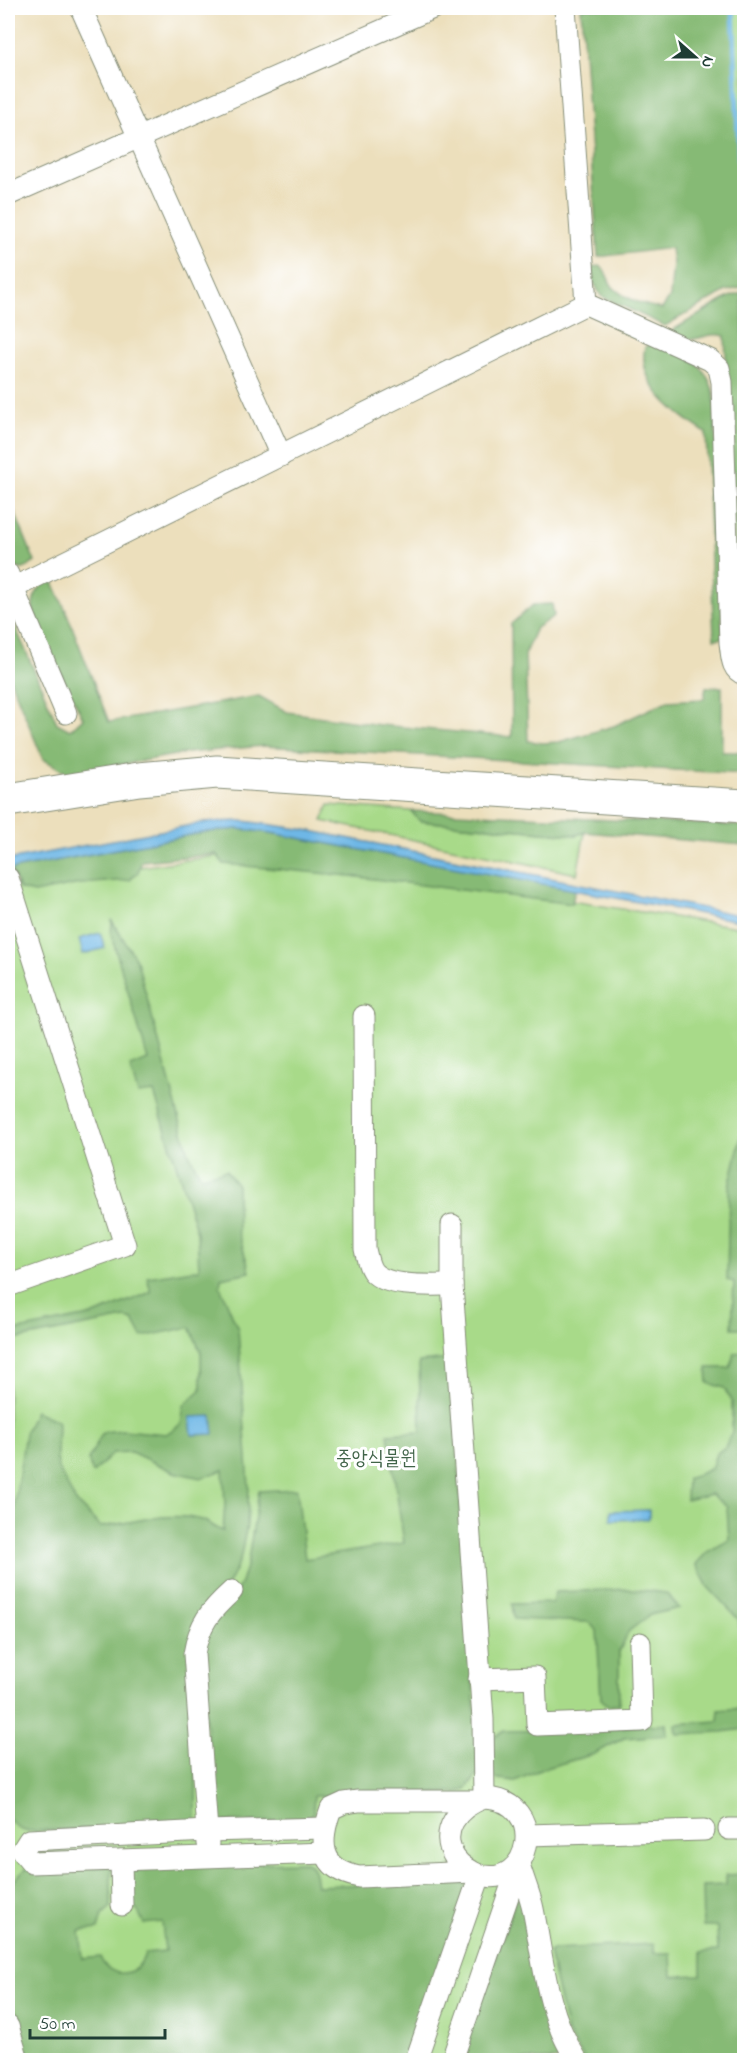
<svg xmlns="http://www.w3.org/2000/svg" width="752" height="2068" viewBox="0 0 752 2068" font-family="'Indie Flower','Poor Story',sans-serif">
<rect width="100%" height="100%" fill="#fff"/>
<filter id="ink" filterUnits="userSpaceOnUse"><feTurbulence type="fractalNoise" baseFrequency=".0167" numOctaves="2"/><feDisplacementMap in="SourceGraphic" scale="12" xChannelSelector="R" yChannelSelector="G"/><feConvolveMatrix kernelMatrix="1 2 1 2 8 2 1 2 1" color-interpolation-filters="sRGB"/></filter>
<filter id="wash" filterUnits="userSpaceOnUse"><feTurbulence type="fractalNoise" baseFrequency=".008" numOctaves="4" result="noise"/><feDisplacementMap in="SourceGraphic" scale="24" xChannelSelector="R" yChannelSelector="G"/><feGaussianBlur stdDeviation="1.35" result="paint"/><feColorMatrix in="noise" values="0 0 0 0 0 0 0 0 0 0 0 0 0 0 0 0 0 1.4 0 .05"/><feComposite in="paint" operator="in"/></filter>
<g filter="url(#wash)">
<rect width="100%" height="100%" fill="#ecdfbc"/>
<!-- green -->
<g fill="#a8da89" stroke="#648c5e" stroke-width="1.5">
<polygon points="735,8 744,8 744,250 735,15"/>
<polygon points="329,805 411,811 420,821 576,835 585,832 577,874 322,821"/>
<polygon points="216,856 242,856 519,893 744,928 743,1424 744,1490 744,2060 8,2060 8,886"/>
</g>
<!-- forest -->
<g fill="#86ba75" stroke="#527c54" stroke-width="1.5">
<path d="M581,8H734L741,288L726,291L665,326L601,296L593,281V267L601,266C607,272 608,281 613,287C624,299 647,306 662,309L670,297L673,264L671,248L598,257Z"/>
<path d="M742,293L744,363V655L738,643L725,336C706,330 695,347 674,335L673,330L729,297Z"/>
<path d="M652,343C685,356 703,357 714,393L723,638L714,639L706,433C679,416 636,384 645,347Z"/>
<path d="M8,496L35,562C31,564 27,568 23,569C2,572 7,509 8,496Z"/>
<path d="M52,580L66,611L109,722L259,696L287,712L380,725L512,737L511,624L533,605L552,604L554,616L536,628L525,653L528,741L542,743L559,742L614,726L667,701L704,699L706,687H722V752H744V774L263,746L186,753L69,774L43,759L8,674V610L57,723L70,730L83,718C74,699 32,621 33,606C33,595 39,589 46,581Z"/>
<polygon points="411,811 744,826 744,845 585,832 576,835 420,821"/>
<polygon points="238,829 271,833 575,889 572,904 350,876 224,864 216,854 142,861 138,872 130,880 80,884 34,893 19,889 11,869 206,832"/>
<path d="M112,921L137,961L189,1154L201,1176L226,1170L237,1185L238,1232L250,1272L221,1278L220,1286L238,1329L249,1487L247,1525L240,1560L228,1584L197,1620L196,1825L26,1831L21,1830L8,1819V1536L11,1529L25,1433L35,1411L58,1421L57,1455L58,1468L76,1502L101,1527C133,1522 170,1511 202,1520C209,1522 216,1529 223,1531L225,1504L223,1470L201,1478L174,1472L131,1452L113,1453L93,1473L88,1460L103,1432L123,1430L166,1434L181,1424L184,1405L201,1390V1353L190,1327L142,1337L133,1320L125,1318L8,1341V1332L94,1315L151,1292L147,1277L199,1269L197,1233L154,1092L138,1094L130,1067L148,1060L111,934Z"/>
<polygon points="744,1124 744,1328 732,1328 734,1282 727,1280 729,1187"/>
<polygon points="744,1352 744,1729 722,1732 677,1734 676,1724 718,1721 719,1710 744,1708 739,1620 708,1587 696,1564 707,1552 729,1540 727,1507 711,1494 686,1500 687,1479 711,1469 716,1454 725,1447 732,1432 732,1402 724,1388 708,1383 707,1368 730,1368 734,1353"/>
<polygon points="451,1359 479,1773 465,1790 457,1792 314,1796 313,1813 306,1821 216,1822 199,1654 208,1621 235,1593 241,1583 248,1560 259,1491 297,1489 305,1559 404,1543 388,1434 421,1432 419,1362"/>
<polygon points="632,1589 666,1593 679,1608 650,1615 629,1631 619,1652 619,1704 609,1706 601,1699 597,1630 588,1622 514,1619 512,1604 552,1603 555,1592"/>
<polygon points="666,1724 667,1735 624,1738 594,1754 542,1769 515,1781 492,1778 490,1739 504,1731 578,1730"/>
<path d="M307,1862C316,1868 315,1876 317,1886L458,1881L464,1884L468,1893L411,2060H23L8,2005V1889L17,1877L26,1869L111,1866V1907L102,1915L98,1929L80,1931L83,1959L100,1957C110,1981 139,1977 145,1953L165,1951L162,1922L144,1924L138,1911L131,1907V1865Z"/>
<polygon points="744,1874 744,2060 585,2060 567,2033 549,1952 554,1949 654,1944 654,1953 671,1953 672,1976 701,1975 701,1952 718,1951 717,1927 703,1927 702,1886 726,1885 726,1875"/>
<polygon points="517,1897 521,1897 570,2060 458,2060"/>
</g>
<!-- water -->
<g fill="#6eb7e6" stroke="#467a8d" stroke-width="1.5">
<polygon points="244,821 301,829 744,916 744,922 271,833 238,829 206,832 8,870 8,860 207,822"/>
<polygon points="100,933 105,948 83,954 79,939"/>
<polygon points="212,1416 214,1434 192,1435 190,1417"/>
<polygon points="649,1510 649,1519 611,1520 611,1511"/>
</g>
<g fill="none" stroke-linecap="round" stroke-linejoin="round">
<!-- stream -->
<polyline stroke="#6eb7e6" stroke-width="5" points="733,8 744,283"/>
</g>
</g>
<g filter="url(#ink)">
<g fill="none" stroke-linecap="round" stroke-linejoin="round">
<!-- minor casing -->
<g stroke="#868e78" stroke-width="23">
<g id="minor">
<polyline points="81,8 281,456"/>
<polyline points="565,8 586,304"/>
<polyline points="8,195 433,8"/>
<path d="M8,574L13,588L586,304L710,360L719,368L722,382L730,643C732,656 731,670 744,674"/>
<polyline points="13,588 66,713"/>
<polyline points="8,878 125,1245 8,1286"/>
<path d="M364,1016L365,1249C367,1257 368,1266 373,1272C387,1288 432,1285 452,1285"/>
<polyline points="452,1225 452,1285 483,1719 484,1798"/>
<polyline points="479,1679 535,1677 537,1725 642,1721 640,1643"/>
<path d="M484,1798C550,1800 531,1893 477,1874C469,1871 461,1866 455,1858C438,1831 458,1807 484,1798Z"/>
<polyline points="324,1828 207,1831 29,1840 22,1851 32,1863 325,1853"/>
<polyline points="729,1829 744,1829"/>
<polyline points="527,1835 704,1830"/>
<path d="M208,1844L194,1654C199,1624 210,1611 232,1591"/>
<polyline points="121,1860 122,1905"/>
<path d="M473,1872L359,1877C319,1869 319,1842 331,1809L344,1803L358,1801H475"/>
<polyline points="8,2026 18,2060"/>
<polyline points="416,2060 480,1875"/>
<path d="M452,2060L519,1864C523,1879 530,1894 533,1909C544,1963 546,2013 577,2060"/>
</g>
</g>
<!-- primary casing -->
<g stroke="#868e78" stroke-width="35">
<polyline id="primary" points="8,800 139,779 217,772 744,806"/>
</g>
<!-- minor -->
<use href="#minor" stroke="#fff" stroke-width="21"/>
<!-- primary -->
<use href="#primary" stroke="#fff" stroke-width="33"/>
</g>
</g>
<g text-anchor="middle" stroke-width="6" stroke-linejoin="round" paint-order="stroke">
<!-- park labels -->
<g font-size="20" fill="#416449" stroke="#fff">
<text x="376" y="1464">중앙식물원</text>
</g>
</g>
<!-- margin -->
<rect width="752" height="2068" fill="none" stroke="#fff" stroke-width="30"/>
<!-- north arrow -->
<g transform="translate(695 57) rotate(111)" stroke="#ffffff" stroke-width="4.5" paint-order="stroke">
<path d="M0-4.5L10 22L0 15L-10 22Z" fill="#1f3d34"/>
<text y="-9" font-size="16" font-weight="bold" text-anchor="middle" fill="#1f3d34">N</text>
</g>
<!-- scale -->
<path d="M30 2029v9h135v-9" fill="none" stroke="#1f3d34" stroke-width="3"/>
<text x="39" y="2029" font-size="18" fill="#1f3d34" stroke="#ffffff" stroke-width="4.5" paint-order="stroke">50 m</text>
</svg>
